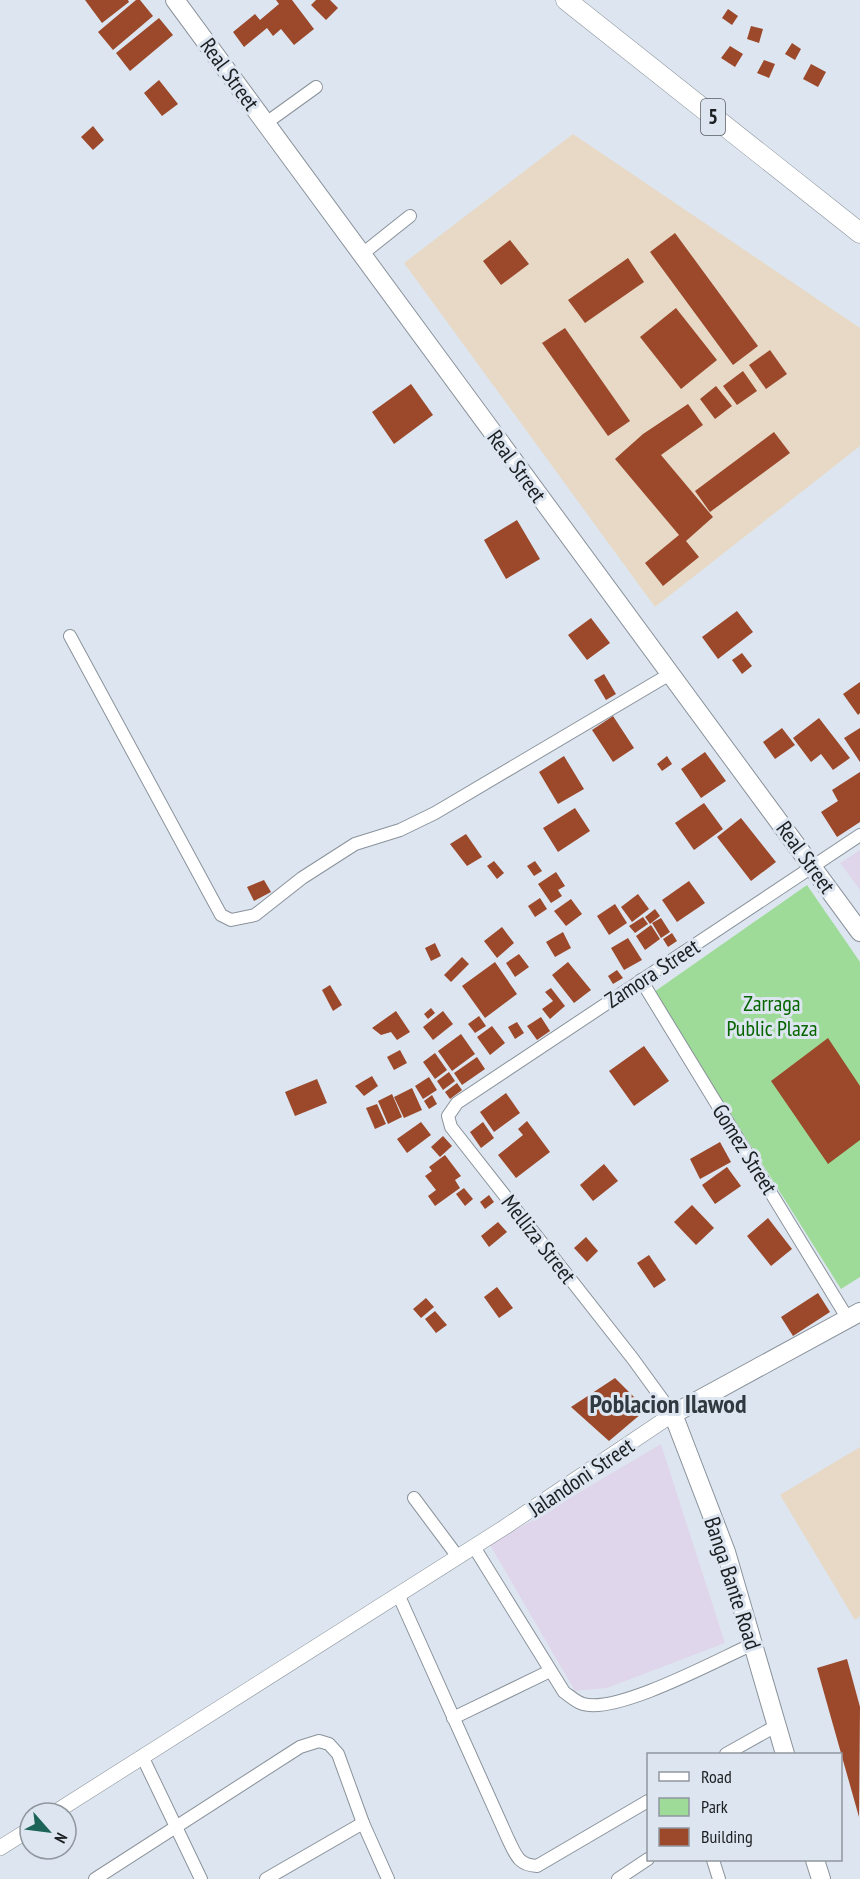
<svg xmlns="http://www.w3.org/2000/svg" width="860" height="1879" viewBox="0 0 860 1879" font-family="'PT Sans Narrow',sans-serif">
<rect width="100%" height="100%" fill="#dde6f0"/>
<!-- commercial -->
<g fill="#e0d6eb">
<polygon points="860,850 860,890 840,863"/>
<polygon points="661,1444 725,1643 607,1688 575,1691 490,1545"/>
</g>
<!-- education -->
<g fill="#e7d9c6">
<polygon points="573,134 860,328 860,446 655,607 404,263"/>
<polygon points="860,1447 860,1616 855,1620 780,1495"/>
</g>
<!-- green -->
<polygon fill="#9fdb98" points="807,885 860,962 860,1277 841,1289 654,992"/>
<!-- building -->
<g fill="#9b482b">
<polygon points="85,0 128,0 129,2 102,23"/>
<polygon points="136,0 140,0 153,16 113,50 98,32"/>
<polygon points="276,0 292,0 314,29 294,45 281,29 273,36 267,28 244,47 233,32 255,14 260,20 279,4"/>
<polygon points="316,0 330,0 338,8 326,20 311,5"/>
<polygon points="728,9 738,16 732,25 722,18"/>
<polygon points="159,18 173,35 130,71 116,53"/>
<polygon points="751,26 763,29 759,43 747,39"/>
<polygon points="792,43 801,49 795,60 785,54"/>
<polygon points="730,46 743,54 735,67 721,58"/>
<polygon points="764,60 775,64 769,78 757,73"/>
<polygon points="811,64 826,72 818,87 803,79"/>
<polygon points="159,80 178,104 162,116 144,93"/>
<polygon points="93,126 104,140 93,150 81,137"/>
<polygon points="675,233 758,346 733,365 650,252"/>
<polygon points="510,240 529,264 501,285 483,261"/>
<polygon points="628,258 644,282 585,323 568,300"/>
<polygon points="676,308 717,360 681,389 640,337"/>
<polygon points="565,328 630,421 608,436 542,343"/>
<polygon points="770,350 787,374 766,389 749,365"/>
<polygon points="743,371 757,391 737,405 723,386"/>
<polygon points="411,384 433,415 394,444 372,412"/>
<polygon points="716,386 732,406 715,419 700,399"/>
<polygon points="688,404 703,425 661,455 713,517 686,541 699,557 663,586 645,563 679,535 615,459 643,434"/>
<polygon points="774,432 790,453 710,512 695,491"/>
<polygon points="517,520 540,559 506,579 484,540"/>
<polygon points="737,611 753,632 718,659 702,637"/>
<polygon points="591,618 610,643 587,660 568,635"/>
<polygon points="742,653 752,666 742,674 732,660"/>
<polygon points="604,674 616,694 606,700 594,680"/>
<polygon points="860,682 860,713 858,715 843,694"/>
<polygon points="613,716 634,748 613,762 592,730"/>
<polygon points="819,718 850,758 833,770 821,754 811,762 793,738"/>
<polygon points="782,728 795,745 775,759 763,742"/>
<polygon points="860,728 860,762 844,738"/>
<polygon points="705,752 726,781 701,798 681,769"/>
<polygon points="564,756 584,789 558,804 539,772"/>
<polygon points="667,756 672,764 662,771 657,764"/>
<polygon points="860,772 860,822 837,837 821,812 838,801 832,790"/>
<polygon points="704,803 723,829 694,850 675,823"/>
<polygon points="575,808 590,831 558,852 543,828"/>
<polygon points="741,818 776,862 751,881 717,837"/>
<polygon points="466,834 482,857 467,866 450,844"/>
<polygon points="494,861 504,873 497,879 487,866"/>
<polygon points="535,861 542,871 534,876 527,866"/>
<polygon points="556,872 565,886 558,890 562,896 551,903 538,884"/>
<polygon points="264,880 271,892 254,901 247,887"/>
<polygon points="689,881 705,903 677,922 662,900"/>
<polygon points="638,894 649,909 632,922 621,907"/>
<polygon points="540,898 547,909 535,917 528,906"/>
<polygon points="571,899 582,914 566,926 554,911"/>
<polygon points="615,904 627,923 609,935 597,916"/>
<polygon points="655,909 660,916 650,924 645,917"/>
<polygon points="643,917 648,924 635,933 629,926"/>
<polygon points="661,918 670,932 661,938 652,923"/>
<polygon points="651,925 660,939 645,950 636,936"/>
<polygon points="502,927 514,943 497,958 484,941"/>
<polygon points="563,932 571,948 555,957 546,942"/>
<polygon points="672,933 677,941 668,947 663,939"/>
<polygon points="628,938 642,960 624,970 611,948"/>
<polygon points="435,943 441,956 431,961 425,948"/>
<polygon points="519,954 529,967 515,977 506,963"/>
<polygon points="462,957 469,964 451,982 444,975"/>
<polygon points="495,962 517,994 485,1018 462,986"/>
<polygon points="568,962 591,990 574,1003 552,975"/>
<polygon points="617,970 623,978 613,984 608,976"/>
<polygon points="330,985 342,1005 333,1011 322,990"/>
<polygon points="551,988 565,1006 550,1019 542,1009 553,1001 545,992"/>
<polygon points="431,1008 435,1013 428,1019 424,1014"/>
<polygon points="396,1011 410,1032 397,1040 391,1032 381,1035 372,1028"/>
<polygon points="443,1011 453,1024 433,1040 423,1027"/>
<polygon points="479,1016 486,1026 475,1033 468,1024"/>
<polygon points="541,1017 550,1031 537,1040 527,1026"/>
<polygon points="517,1022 524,1033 515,1039 508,1027"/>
<polygon points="492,1026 505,1043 490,1055 477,1037"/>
<polygon points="461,1034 475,1054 452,1071 438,1051"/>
<polygon points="828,1038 860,1086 860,1140 828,1164 771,1081"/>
<polygon points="644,1046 669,1081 634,1106 609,1071"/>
<polygon points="400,1050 407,1063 394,1070 387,1057"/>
<polygon points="435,1053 447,1070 435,1079 423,1062"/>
<polygon points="477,1057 485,1069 462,1085 454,1073"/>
<polygon points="449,1072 455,1081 443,1090 437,1081"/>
<polygon points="372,1076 378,1086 364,1096 355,1086"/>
<polygon points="429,1077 437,1090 423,1099 415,1086"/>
<polygon points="317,1079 327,1103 295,1116 285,1092"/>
<polygon points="457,1083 462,1090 450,1099 445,1092"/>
<polygon points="412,1088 422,1110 404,1118 394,1097"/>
<polygon points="506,1093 520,1113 494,1132 480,1112"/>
<polygon points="392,1094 402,1117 388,1124 378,1101"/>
<polygon points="432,1095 437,1104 429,1109 424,1101"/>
<polygon points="377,1104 386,1124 375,1129 366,1108"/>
<polygon points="527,1121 550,1152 516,1178 498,1155 523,1135 518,1129"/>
<polygon points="421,1122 431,1135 407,1153 397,1139"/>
<polygon points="483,1122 494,1138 481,1148 470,1132"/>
<polygon points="443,1136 452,1146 440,1157 431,1147"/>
<polygon points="720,1142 731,1162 700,1179 690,1159"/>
<polygon points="445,1155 461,1176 455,1180 460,1188 435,1206 428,1196 436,1190 425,1176 432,1171 429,1167"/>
<polygon points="604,1164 618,1181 593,1201 580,1185"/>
<polygon points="727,1167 741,1186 715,1204 702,1185"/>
<polygon points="464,1188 473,1199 465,1206 456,1194"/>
<polygon points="489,1195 494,1202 485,1209 480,1202"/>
<polygon points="692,1205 714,1228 696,1245 674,1222"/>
<polygon points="768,1218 792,1249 771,1266 747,1236"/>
<polygon points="498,1222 507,1232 489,1247 481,1236"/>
<polygon points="586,1237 598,1251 587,1262 574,1248"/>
<polygon points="649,1255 666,1280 654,1288 637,1263"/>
<polygon points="497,1287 513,1308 499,1318 484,1297"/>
<polygon points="818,1293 830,1312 793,1336 781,1317"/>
<polygon points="426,1298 434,1307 421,1318 413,1309"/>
<polygon points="435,1311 447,1325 436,1333 425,1319"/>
<polygon points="615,1378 642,1405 641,1414 609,1441 571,1407"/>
<polygon points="847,1659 860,1707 859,1817 817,1668"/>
</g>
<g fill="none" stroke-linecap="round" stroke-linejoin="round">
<!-- minor casing -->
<g stroke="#8a929b" stroke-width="14">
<g id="minor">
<polyline points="266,123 316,87"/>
<polyline points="361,255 410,216"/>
<polyline points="70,636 221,915 231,920 255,915 302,878 355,844 400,830 435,813 670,674"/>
<polyline points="641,980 848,1319"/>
<polyline points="673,1414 633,1359 451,1127 448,1116 457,1103 860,835"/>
<polyline points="414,1498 458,1557"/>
<path d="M474,1547L564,1692C570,1696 576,1702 583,1704C618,1714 717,1660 753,1644"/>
<path d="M398,1594L508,1839C516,1855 518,1865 537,1866L648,1801"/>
<polyline points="453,1718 550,1671"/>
<polyline points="726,1754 776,1726"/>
<polyline points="142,1756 201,1879"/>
<polyline points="713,1860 719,1879"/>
<polyline points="95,1879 300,1747 319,1741 329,1744 338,1754 363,1823 388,1879"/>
<polyline points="266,1879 363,1823"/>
<polyline points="618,1879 648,1859"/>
</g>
</g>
<!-- tertiary casing -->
<g stroke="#8a929b" stroke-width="16">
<g id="tertiary">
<polyline points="54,1813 505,1527 673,1414"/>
<polyline points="0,1848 30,1829"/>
</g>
</g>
<!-- secondary casing -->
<g stroke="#8a929b" stroke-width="20">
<g id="secondary">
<polyline points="175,0 860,932"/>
<polyline points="785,1754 726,1552 673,1414 860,1312"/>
<polyline points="815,1860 821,1879"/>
</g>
</g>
<!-- primary casing -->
<g stroke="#8a929b" stroke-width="21">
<polyline id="primary" points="566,0 860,233"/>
</g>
<!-- minor -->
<use href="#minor" stroke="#fff" stroke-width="12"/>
<!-- tertiary -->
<use href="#tertiary" stroke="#fff" stroke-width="15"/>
<!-- secondary -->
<use href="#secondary" stroke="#fff" stroke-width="18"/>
<!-- primary -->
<use href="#primary" stroke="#fff" stroke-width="20"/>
</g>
<g text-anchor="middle" stroke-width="6" stroke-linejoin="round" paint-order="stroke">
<!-- shield labels -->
<rect fill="#dde6f0" stroke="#565b60" stroke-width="1.5" x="701" y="99" width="24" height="36" rx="4.5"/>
<g font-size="21" font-weight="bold" fill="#1c1f22">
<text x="713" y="124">5</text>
</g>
<!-- street labels -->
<g font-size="22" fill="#1c1f22" stroke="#dde6f0">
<text transform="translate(230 74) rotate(54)" y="8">Real Street</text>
<text transform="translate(517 466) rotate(54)" y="8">Real Street</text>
<text transform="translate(806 857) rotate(54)" y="8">Real Street</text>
<text transform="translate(652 973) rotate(-33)" y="8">Zamora Street</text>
<text transform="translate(745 1149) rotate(58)" y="8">Gomez Street</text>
<text transform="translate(539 1239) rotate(52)" y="8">Melliza Street</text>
<text transform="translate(581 1477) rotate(-34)" y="8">Jalandoni Street</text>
<text transform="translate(733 1583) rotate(72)" y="8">Banga Bante Road</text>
</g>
<!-- park labels -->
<g font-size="22" fill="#066500" stroke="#dde6f0">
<text x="772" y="1011">Zarraga<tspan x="772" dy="25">Public Plaza</tspan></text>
</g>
<!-- quarter labels -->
<g font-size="26" font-weight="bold" fill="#313940" stroke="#dde6f0">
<text x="668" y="1413">Poblacion Ilawod</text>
</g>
</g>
<!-- legend -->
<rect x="647" y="1753" width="195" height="108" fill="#dde6f0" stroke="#90969e" stroke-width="1.5"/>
<rect x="659" y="1772" width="30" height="9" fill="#ffffff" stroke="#90969e" stroke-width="1.5"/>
<text x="701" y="1783" font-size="18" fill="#1c1f22">Road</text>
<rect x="659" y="1798" width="30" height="18" fill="#9fdb98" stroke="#90969e" stroke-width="1.5"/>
<text x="701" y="1813" font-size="18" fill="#1c1f22">Park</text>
<rect x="659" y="1828" width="30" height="18" fill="#9b482b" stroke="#90969e" stroke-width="1.5"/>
<text x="701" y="1843" font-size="18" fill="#1c1f22">Building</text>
<!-- north arrow -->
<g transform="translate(48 1831) rotate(118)"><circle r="28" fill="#dde6f0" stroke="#90969e" stroke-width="1.5"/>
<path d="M0-4.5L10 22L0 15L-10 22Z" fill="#1d6458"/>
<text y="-9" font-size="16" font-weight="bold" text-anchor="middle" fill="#1c1f22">N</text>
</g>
</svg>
